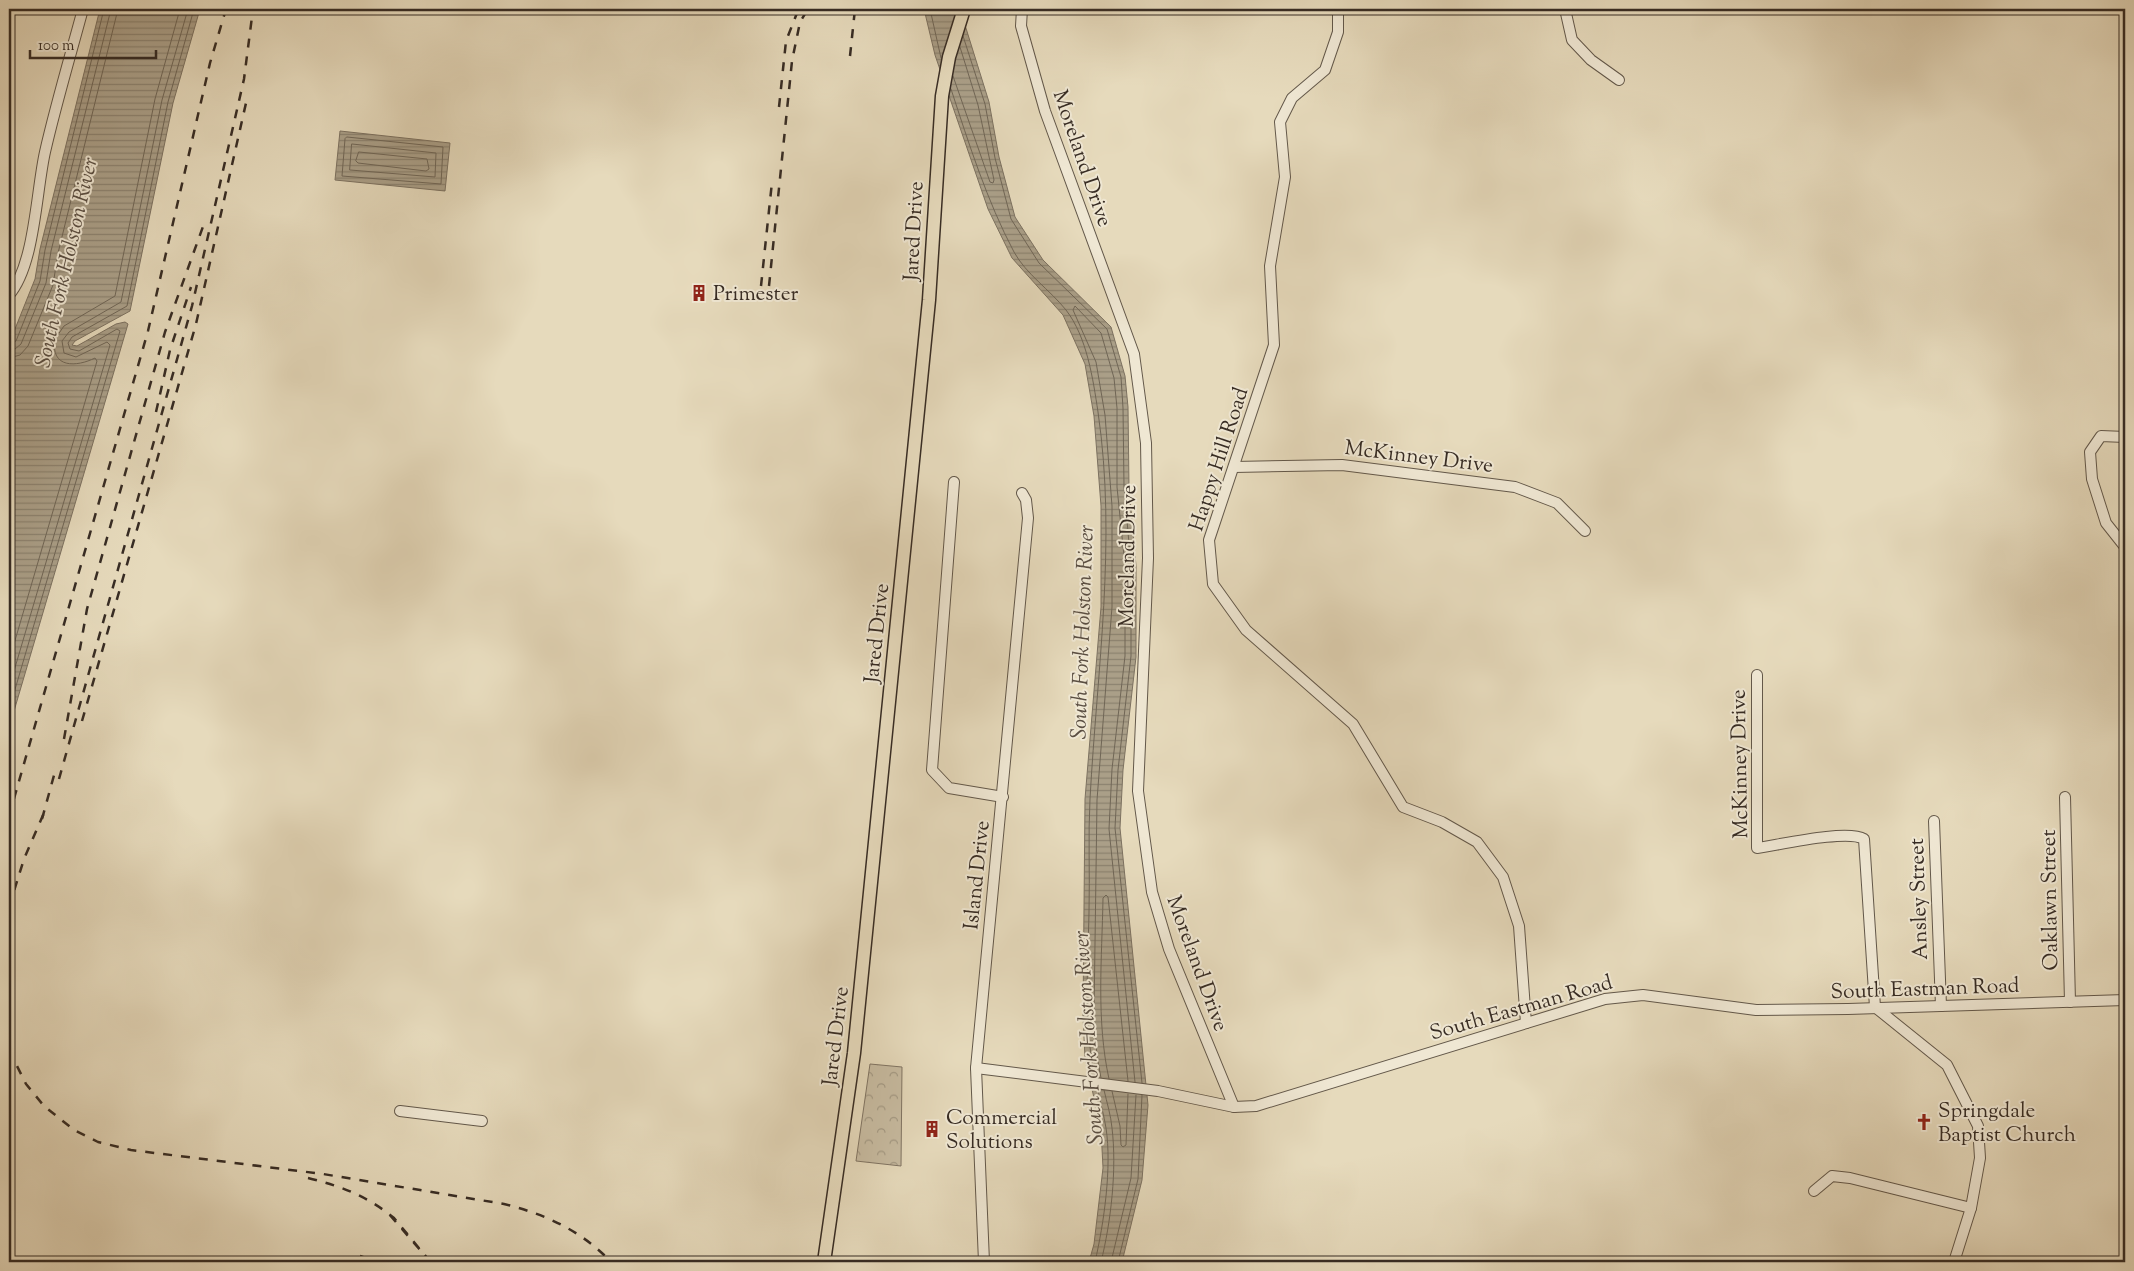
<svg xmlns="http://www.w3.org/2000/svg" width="2134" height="1271" viewBox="0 0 2134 1271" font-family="'Sorts Mill Goudy',serif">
<defs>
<pattern id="park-crowns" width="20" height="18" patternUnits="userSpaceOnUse" patternTransform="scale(1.25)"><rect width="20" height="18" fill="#c8bca2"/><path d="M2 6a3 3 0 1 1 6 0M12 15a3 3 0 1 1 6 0" fill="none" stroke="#a39984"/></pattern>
<pattern id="water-rules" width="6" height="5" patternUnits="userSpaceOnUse" patternTransform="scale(1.25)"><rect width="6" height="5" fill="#aa9f88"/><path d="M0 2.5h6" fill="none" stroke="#8b826f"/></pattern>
</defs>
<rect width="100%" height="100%" fill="#e6dabc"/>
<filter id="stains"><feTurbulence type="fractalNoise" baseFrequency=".004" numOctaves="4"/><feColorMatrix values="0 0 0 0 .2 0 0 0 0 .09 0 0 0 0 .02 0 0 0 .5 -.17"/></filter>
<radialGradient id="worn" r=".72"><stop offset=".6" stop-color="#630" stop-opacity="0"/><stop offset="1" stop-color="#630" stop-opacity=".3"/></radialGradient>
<!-- park -->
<polygon fill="url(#park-crowns)" stroke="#807463" points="870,1064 902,1067 901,1166 856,1161"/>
<!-- water -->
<g fill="url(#water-rules)" stroke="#7c7160">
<polygon points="100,9 200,9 173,103 130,311 75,341 72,345 77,346 116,324 125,322 128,324 9,728 9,344 35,279 40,249"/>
<polygon points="924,9 960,9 989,102 999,157 1015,217 1043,260 1111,327 1125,376 1128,407 1129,487 1136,566 1136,657 1123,770 1120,828 1148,1105 1142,1180 1122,1262 1089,1262 1094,1244 1103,1168 1101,1129 1085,1058 1083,1016 1085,799 1101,607 1101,506 1094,416 1085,364 1063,315 1012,258 988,209 935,55"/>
<polygon points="340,131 450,143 445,191 335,180"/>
</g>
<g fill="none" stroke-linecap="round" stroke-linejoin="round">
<!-- shore -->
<g stroke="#706656" stroke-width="1">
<polyline points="930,9 941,58"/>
<polyline points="963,36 985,104 995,158 1011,219 1039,263 1107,329 1121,377 1123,408 1124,487 1131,566 1131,656 1118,770 1115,828 1142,1083"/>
<polyline points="953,76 990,182 993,183 994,180 978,105 960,47"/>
<path d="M951,89C969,144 987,201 1014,252C1026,274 1050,290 1066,310C1087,337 1093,379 1098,412C1117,541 1097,670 1090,799C1088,836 1090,874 1089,912C1088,966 1083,1023 1095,1077"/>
<polygon points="347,137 443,147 441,184 342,176 345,139"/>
<polygon points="352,144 436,153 435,177 350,170"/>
<polygon points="359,152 427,159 429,169 426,171 358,163 356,161"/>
<polyline points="9,344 16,341 40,281 45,250 104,9"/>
<polyline points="9,350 15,349 21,344 46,283 51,251 111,9"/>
<polyline points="9,358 20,355 28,346 53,285 58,253 118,9"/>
<path d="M9,661L97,361L95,358C77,367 50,369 55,339L64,326L115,296L155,99L180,9"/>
<polyline points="9,688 110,345 107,342 76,357 64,353 62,341 69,332 121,302 162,100 188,9"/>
<polyline points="9,710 120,331 117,329 79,351 70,349 68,343 72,337 127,306 168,102 194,9"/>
<polyline points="1101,1078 1097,1056 1094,1015 1097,800 1112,607 1112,506 1105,415 1096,362 1073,310 1075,306 1101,333 1114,378 1117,408 1117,487 1125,566 1125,656 1112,769 1109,829 1135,1082"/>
<path d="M1109,1079C1096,1020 1102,958 1103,898L1106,895L1108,897L1128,1081"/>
<polyline points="1112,1091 1120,1126 1121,1145 1123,1147 1126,1145 1128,1094"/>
<path d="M1095,1262C1104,1223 1112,1167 1106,1128C1104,1115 1100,1102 1098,1090"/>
<path d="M1101,1262C1111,1222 1117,1169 1112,1128C1111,1116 1107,1103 1104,1090"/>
<polyline points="1111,1262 1131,1178 1136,1095"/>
<polyline points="1118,1262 1138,1179 1142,1095"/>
</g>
<!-- minor casing -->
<g stroke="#63584a" stroke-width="12">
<g id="minor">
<polyline points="1022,9 1021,26 1045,111 1134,354 1146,443 1148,558 1138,791 1152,892 1169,949 1234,1107"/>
<polyline points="1338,9 1338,32 1325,70 1292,98 1280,122 1285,177 1270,266 1274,345 1209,540 1213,584 1246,630 1353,724 1403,807 1442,822 1477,842 1503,877 1519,926 1526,1023"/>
<polyline points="1565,9 1572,40 1591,60 1619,80"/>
<path d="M9,295C35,265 36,192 45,152C56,104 70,57 83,9"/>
<polyline points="2125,437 2101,436 2090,452 2092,479 2106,523 2125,547"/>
<polyline points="1234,467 1342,465 1515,487 1557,503 1585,531"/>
<polyline points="954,482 932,770 949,788 1003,797"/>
<path d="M1757,675V848C1779,845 1847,829 1864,839L1875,1007L1947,1065L1978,1126L1980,1158L1971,1208L1954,1262"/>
<polyline points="2065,797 2070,1002"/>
<polyline points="1934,821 1941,1006"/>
<polyline points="976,1068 1158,1091 1234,1107 1256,1106 1605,999 1643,995 1756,1010 1848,1009 2125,1000"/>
<polyline points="400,1111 482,1121"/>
<polyline points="1814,1191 1832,1176 1850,1178 1971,1208"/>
<polyline points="984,1262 976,1068 1028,518 1026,500 1022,493"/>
</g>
</g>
<!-- major casing -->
<g stroke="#372c24" stroke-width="15">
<polyline id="major" points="824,1262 854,1053 929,300 942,96 949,57 964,9"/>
</g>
<!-- minor -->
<use href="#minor" stroke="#efe7d3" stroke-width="10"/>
<!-- major -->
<use href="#major" stroke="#e6dabc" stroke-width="12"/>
<!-- rail -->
<g stroke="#372c24" stroke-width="2.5" stroke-dasharray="9 9" stroke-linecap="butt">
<polyline points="850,56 855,9"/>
<polyline points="779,107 786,41 797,13"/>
<polyline points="761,286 772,182"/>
<polyline points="769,286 792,61 800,22 808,9"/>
<polyline points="156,412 170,350 191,287"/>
<polyline points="82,721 196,324 246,103"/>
<polyline points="64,739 87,609 165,332 205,221"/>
<polyline points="59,779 192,306 244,79 253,9"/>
<polyline points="9,816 148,331 210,63 226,9"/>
<polyline points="42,819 56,768"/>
<polyline points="9,907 24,859 44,813"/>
<path d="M9,1050L26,1084L44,1106L74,1130L98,1142L131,1150L323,1174L504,1204C545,1214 582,1231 611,1262"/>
<path d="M308,1178C341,1186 367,1196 394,1218L428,1259L389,1214"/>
<polyline points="360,1256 378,1262"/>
</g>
</g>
<!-- icons -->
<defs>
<g id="building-bare" transform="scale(1.35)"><path d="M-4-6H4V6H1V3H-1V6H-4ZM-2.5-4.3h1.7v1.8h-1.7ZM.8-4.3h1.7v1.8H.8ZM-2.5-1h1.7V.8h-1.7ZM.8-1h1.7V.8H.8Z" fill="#8f2418" stroke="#efe7d3" stroke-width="2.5" paint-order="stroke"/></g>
<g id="church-bare" transform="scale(1.35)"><path d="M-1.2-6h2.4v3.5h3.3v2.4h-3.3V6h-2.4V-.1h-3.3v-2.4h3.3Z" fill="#8f2418" stroke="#efe7d3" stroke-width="2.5" paint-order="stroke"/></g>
</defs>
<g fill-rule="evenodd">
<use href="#building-bare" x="699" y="293"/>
<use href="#church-bare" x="1924" y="1122"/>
<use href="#building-bare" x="932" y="1129"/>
</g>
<g text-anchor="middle" stroke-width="4" stroke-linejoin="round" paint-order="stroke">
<!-- street labels -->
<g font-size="21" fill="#372c24" stroke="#efe7d3">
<text transform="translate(1083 158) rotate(71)" y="7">Moreland Drive</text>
<text transform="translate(913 231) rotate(-87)" y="7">Jared Drive</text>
<text transform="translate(1419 456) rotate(7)" y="7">McKinney Drive</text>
<text transform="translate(1218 459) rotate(-72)" y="7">Happy Hill Road</text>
<text transform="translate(1127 556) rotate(-89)" y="7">Moreland Drive</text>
<text transform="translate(876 633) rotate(-84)" y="7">Jared Drive</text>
<text transform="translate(1739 764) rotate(-91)" y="7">McKinney Drive</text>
<text transform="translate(976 875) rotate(-84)" y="7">Island Drive</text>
<text transform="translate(1918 899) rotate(-92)" y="7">Ansley Street</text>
<text transform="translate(2049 900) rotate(-91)" y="7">Oaklawn Street</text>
<text transform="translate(1198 963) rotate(70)" y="7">Moreland Drive</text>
<text transform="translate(1925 988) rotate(-2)" y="7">South Eastman Road</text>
<text transform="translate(1521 1007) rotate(-16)" y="7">South Eastman Road</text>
<text transform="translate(835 1036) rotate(-83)" y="7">Jared Drive</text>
</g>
<!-- poi labels -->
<g font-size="21" fill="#372c24" stroke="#efe7d3" text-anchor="start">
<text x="713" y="300">Primester</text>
<text x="1938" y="1117">Springdale<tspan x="1938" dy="24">Baptist Church</tspan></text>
<text x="946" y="1124">Commercial<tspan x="946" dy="24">Solutions</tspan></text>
</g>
<!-- water labels -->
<g font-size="22" font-style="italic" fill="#5a4e42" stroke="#efe7d3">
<text transform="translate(65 262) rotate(-77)" y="8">South Fork Holston River</text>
<text transform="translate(1081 632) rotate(-88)" y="8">South Fork Holston River</text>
<text transform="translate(1087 1038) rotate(-94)" y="8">South Fork Holston River</text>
</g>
</g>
<!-- margin -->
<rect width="2134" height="1271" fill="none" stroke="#e6dabc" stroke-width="30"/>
<rect x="10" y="10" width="2114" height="1251" fill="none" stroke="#372c24" stroke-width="2.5"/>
<rect x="15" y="15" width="2104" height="1241" fill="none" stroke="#372c24"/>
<!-- scale -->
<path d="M30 50v8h126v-8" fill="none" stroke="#372c24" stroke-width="2.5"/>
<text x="38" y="50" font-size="15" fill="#372c24" stroke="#efe7d3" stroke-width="4" paint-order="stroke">100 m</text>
<rect width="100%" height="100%" filter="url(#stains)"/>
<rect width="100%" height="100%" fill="url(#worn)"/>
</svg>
